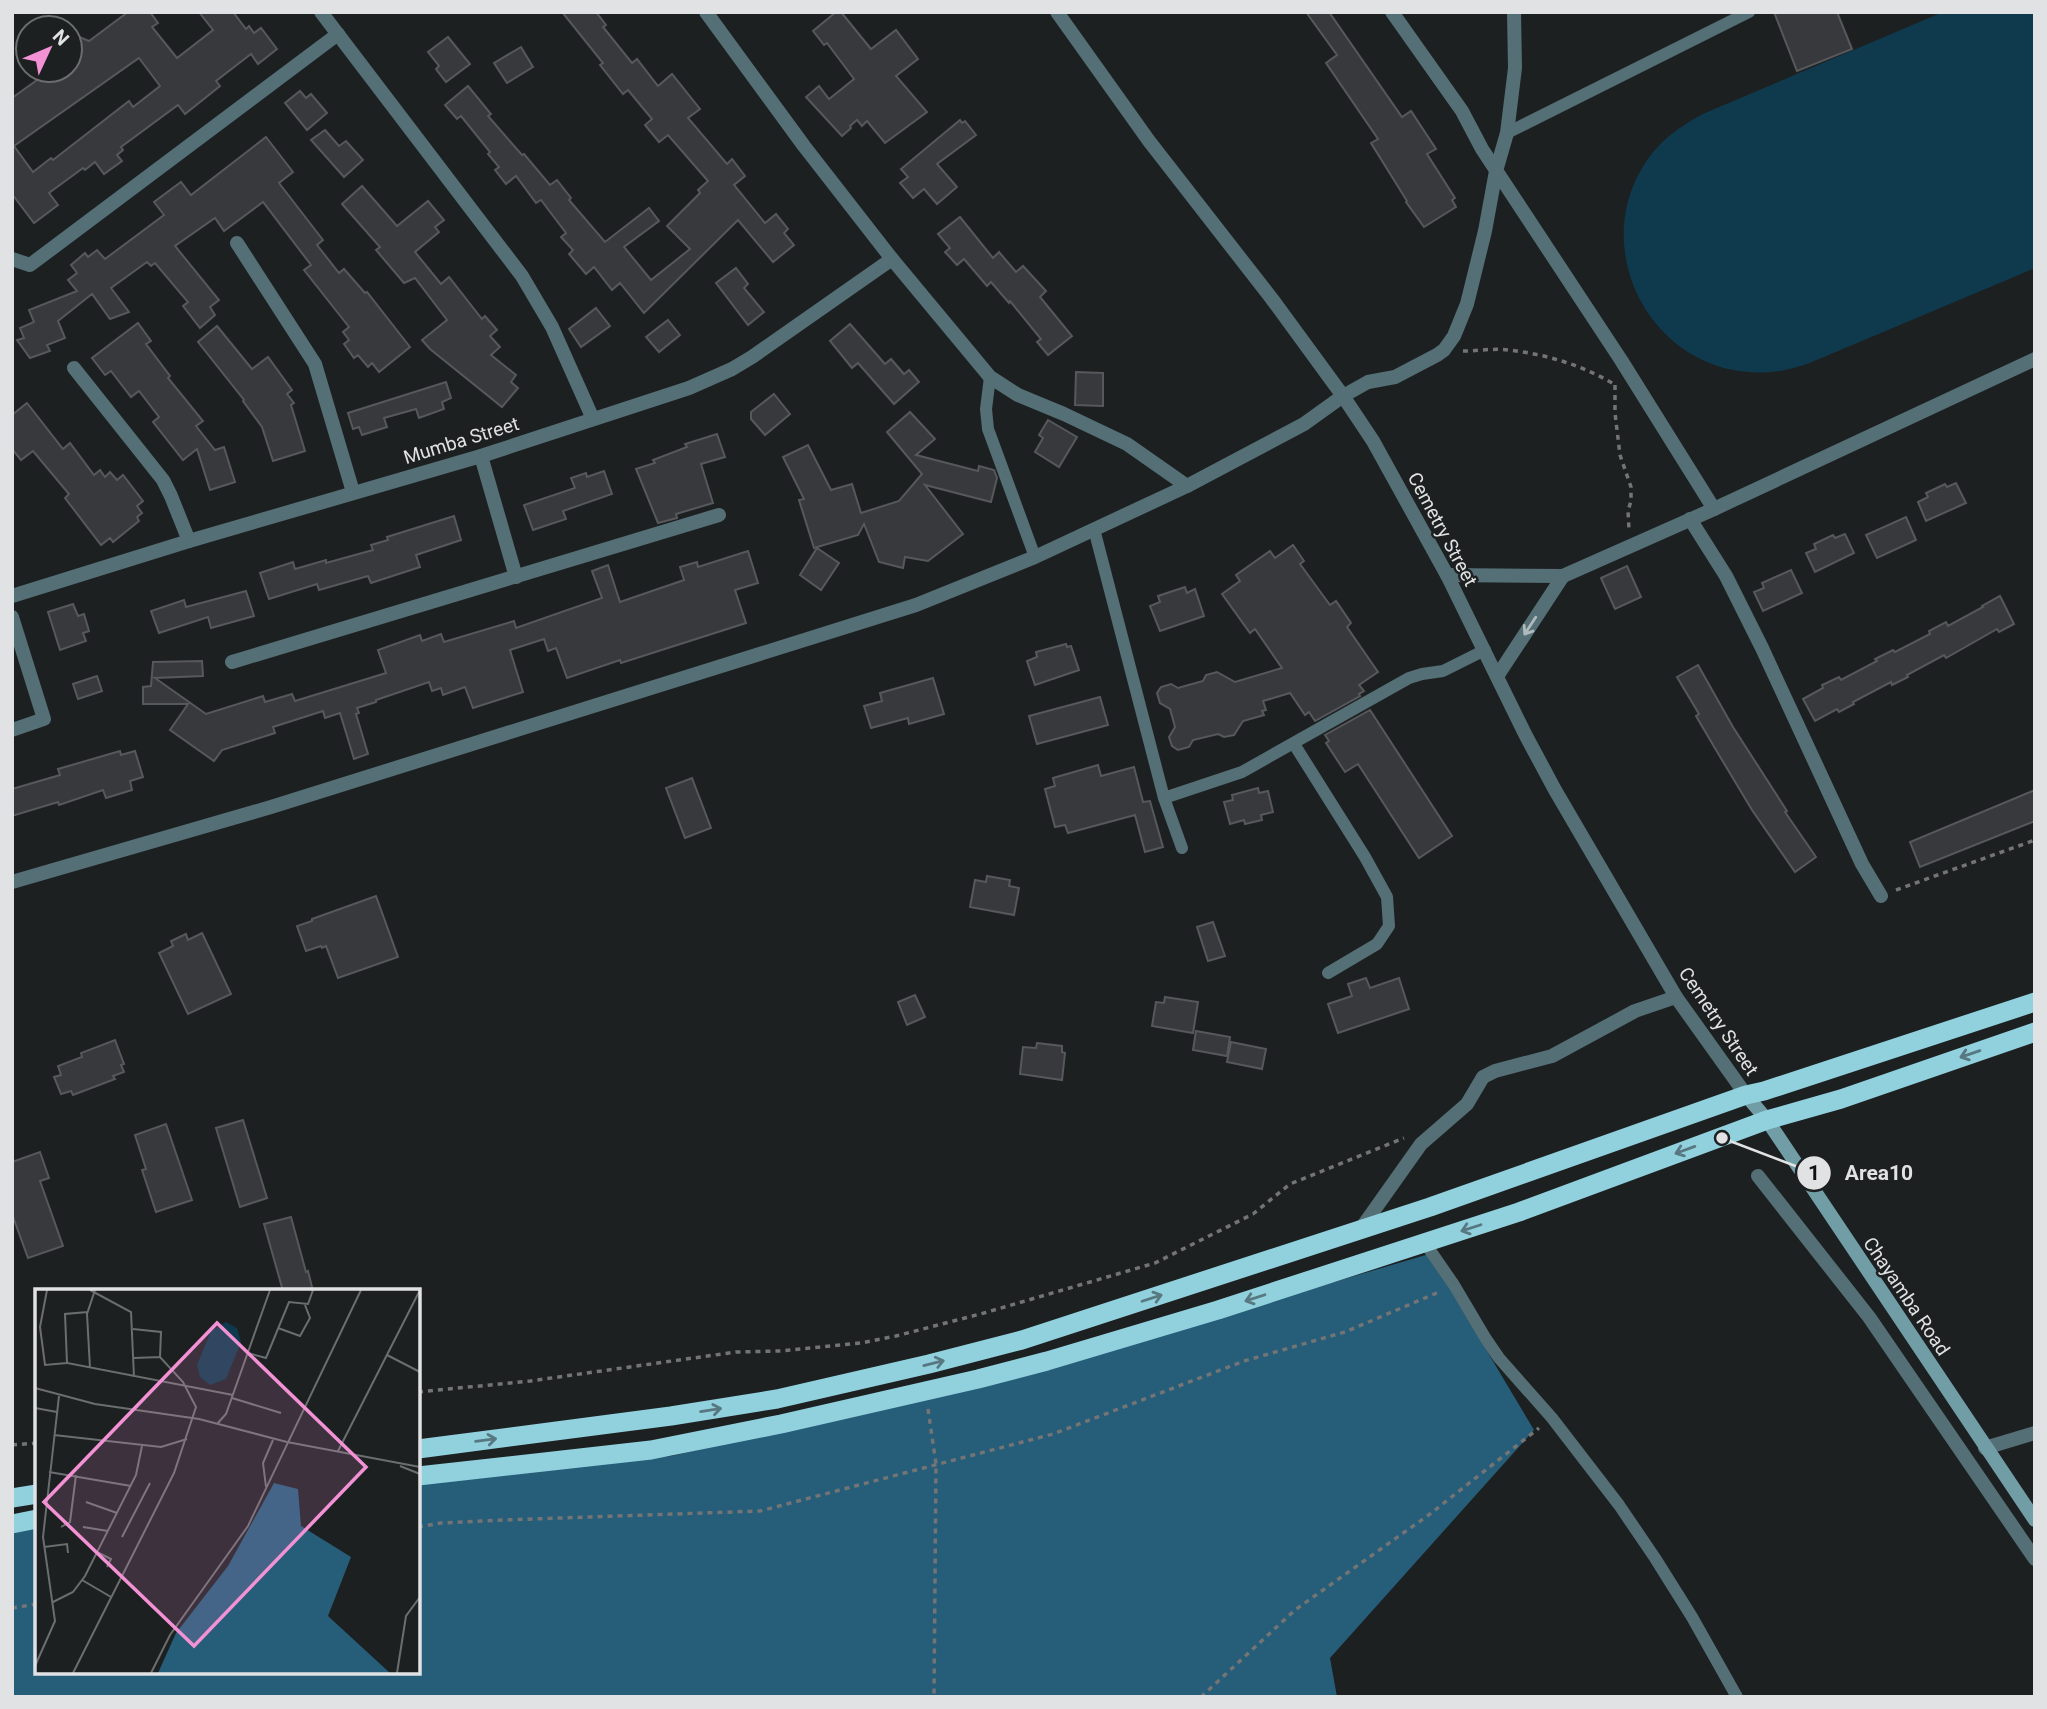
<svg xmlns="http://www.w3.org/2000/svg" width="2047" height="1709" viewBox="0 0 2047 1709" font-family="Roboto,sans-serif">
<rect width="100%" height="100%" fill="#1d2021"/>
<!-- green -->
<path fill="#0f394d" d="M1943,12H2035V268L1812,362C1799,367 1785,371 1771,372C1653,382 1579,243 1654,151C1668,134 1686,123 1705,113Z"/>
<!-- forest -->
<polygon fill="#265d79" points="1429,1254 1534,1430 1330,1658 1337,1697 12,1697 12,1530 37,1527 37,1672 418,1672 418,1484 671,1456 968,1390"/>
<!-- building -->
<g fill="#37393c" stroke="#56585b" stroke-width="2" fill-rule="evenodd">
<path d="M128,12H150L158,23L152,27L177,58L213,30L199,12H233L246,29L249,26L254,33L261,28L277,49L258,64L251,54L216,81L220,86L185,114L178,105L121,147L123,150L117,155L122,161L104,174L95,162L85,170L83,168L49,193L58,205L34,223L12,194V98L51,70H70V33L89,41ZM139,58L160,86L133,107L129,101L53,160L51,158L33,172L14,146Z"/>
<polygon points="562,12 596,12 606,25 603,27 632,63 637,59 658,86 672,74 700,109 688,118 727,164 732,159 745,176 734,185 765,223 776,214 788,229 784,233 794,245 773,262 738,220 644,313 620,283 612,290 594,267 586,274 569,254 573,250 561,237 566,233 541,200 536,203 516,176 506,184 495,170 499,167 488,154 490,152 461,116 457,119 445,105 468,86 491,114 488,116 522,155 524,154 550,185 557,180 571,198 569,200 605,242 649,208 659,221 624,247 651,280 690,249 667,226 700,193 698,190 708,181 668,135 659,142 645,125 652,119 628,90 623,94 600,65 603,63"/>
<polygon points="836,12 841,12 871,49 896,30 918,59 896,76 927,112 885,143 867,121 862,126 857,120 850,126 851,128 842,136 806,97 819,86 829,99 854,79 827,43 824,45 813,31"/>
<polygon points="1306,12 1329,12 1402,117 1411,111 1436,149 1427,154 1455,198 1452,200 1456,207 1424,227 1406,202 1407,201 1371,143 1378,139 1326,63 1337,55"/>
<polygon points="1774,12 1837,12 1852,49 1797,71"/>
<polygon points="448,37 470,64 446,82 436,69 439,66 428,52"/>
<polygon points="521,47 533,67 507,83 494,63"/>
<polygon points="300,91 306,98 311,94 327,113 307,130 285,103"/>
<polygon points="960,120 962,123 965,121 976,135 937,164 957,187 937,204 924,189 913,198 900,183 908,177 901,169"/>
<polygon points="325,130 339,146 346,141 363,160 344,177 311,140"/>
<polygon points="266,137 293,172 279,183 323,240 317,245 339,273 344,269 365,293 367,292 410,347 379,372 372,363 368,367 358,355 354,358 344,344 349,340 343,332 349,327 304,270 311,265 263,202 224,231 215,218 175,246 219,300 210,307 215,315 200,328 183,306 188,302 155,263 151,266 147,262 111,288 129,312 110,319 92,294 58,321 65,338 47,345 50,351 30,358 17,340 24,338 20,328 34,322 29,310 77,291 68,280 77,273 71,265 85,253 88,257 97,250 105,259 164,215 154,202 181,182 191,195"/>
<polygon points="362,186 397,226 428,201 444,220 435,227 439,232 415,252 441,284 449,277 482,319 485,316 497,330 490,336 500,347 491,355 516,375 511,382 518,388 502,407 430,349 422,340 447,320 415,278 404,283 376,250 380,247 342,204"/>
<polygon points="960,217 993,258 999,252 1016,272 1023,266 1046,291 1040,297 1072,336 1048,355 1037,342 1041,339 1010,301 1009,303 991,282 987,286 964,259 957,265 945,252 950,248 938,234"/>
<polygon points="736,268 748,284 744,288 764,312 748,325 716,283"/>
<polygon points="596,308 610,326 581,347 569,329"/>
<polygon points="668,320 680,335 659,352 646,337"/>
<polygon points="138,323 151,341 146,344 170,376 168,378 203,421 196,426 215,450 224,447 235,482 210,490 197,449 183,460 153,422 159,417 139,391 131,397 111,371 105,375 92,358"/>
<polygon points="850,324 885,364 891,359 904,374 909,370 919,382 894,404 858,363 852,368 830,341"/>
<polygon points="217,326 252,369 268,357 292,390 287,394 294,403 291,405 305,451 273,461 262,427 243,401 244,400 198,342"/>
<polygon points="1076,372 1103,373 1103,406 1075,405"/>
<polygon points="446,382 451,398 442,402 444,409 419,418 416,409 384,418 387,427 362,435 359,427 353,429 348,413"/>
<polygon points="774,394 790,414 765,435 751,419 751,412"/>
<polygon points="27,403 63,449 70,443 94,475 100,470 105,477 110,472 117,480 123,475 143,501 137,506 142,513 137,517 139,521 113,542 110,538 101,545 65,498 69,494 33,451 21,460 12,449 12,415"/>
<polygon points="910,412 935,439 916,455 978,471 979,466 994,470 997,478 991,502 925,485 963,534 928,561 905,557 903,568 879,562 864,524 858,535 814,548 799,500 804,499 783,457 808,445 831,490 852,484 861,513 899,501 922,474 887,432"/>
<polygon points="1048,420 1077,437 1059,467 1035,452 1043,438 1039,435"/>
<polygon points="717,434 725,457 701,464 713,503 676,514 677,518 658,523 636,469 655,463 653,460 687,447 685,444"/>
<polygon points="604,471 612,494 563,511 566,519 533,530 524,505 575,488 571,478 586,473 587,477"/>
<polygon points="1956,483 1966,503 1926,521 1918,502 1928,497 1926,493 1945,484 1947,487"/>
<polygon points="454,516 461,540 416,555 420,567 371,583 368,576 319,590 317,584 269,599 260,573 293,562 295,569 326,560 326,563 373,550 371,545 388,540 387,537"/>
<polygon points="1906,517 1916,540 1877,558 1866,535"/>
<polygon points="1845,534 1854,553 1815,572 1806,553 1816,549 1814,544 1833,535 1835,538"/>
<polygon points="1293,545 1304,561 1300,564 1330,605 1336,601 1351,623 1347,627 1378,672 1359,685 1364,691 1359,694 1360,696 1315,721 1309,712 1305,715 1290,693 1263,701 1266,710 1262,711 1264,715 1243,721 1234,735 1224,737 1218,734 1193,740 1189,747 1178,750 1172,746 1169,737 1175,727 1170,709 1160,703 1157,693 1161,687 1171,684 1178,688 1203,681 1206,675 1217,672 1235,682 1282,668 1255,629 1250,633 1222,594 1240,581 1236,575 1270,551 1275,558"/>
<polygon points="817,548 839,563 821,590 800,575"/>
<polygon points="748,551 758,583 735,590 746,623 621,663 620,660 567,678 556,648 548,651 544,639 510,650 523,692 473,708 465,687 443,695 441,688 432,691 429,682 376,700 376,702 357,708 359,713 356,714 368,754 354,759 340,713 325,718 323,711 273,727 275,733 222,750 214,761 170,730 188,704 143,704 143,687 151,686 153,662 202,661 203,676 155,678 206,714 263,696 265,702 292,694 295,701 386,673 378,650 420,635 422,641 441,634 444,642 514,621 516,628 602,598 592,571 608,565 620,602 684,580 680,567 697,562 698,567"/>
<polygon points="1627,566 1641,597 1615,609 1601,578"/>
<polygon points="1791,570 1802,593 1763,611 1754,592 1764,588 1762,583"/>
<polygon points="1185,587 1187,593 1195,589 1204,616 1160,631 1150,606 1160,602 1158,596"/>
<polygon points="246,591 254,616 211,628 208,617 159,633 151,611 184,600 186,607"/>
<polygon points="2000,596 2014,624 1999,632 1997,629 1946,658 1944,655 1907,675 1908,677 1892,685 1891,682 1853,702 1854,704 1839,712 1837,709 1815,721 1803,699 1823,688 1822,685 1839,677 1841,680 1877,661 1875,659 1893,650 1895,652 1930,634 1929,631 1946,622 1948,626 1983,607 1982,606"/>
<polygon points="73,604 78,616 84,614 89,631 83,633 86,641 60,650 48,612"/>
<polygon points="1066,644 1067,647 1071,646 1079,670 1035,685 1027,661 1037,657 1036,652"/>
<polygon points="1698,665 1733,727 1787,811 1785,812 1816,857 1795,872 1752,810 1719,755 1696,716 1699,714 1677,677"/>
<polygon points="97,676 102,691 78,699 73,684"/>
<polygon points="933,678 944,714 909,724 908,718 871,728 864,706 882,701 880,693"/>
<polygon points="1100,697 1108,725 1037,744 1029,716"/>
<polygon points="1370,710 1452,836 1419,858 1358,764 1345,772 1326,743 1329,741 1325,735"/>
<polygon points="120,751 121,755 135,751 143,777 130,781 132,790 106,798 103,790 59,805 58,802 12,816 12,789 60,775 58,769"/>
<polygon points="1098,765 1101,776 1134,767 1143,802 1150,801 1163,847 1145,852 1135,815 1068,833 1065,825 1055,827 1045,789 1055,786 1053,778"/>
<polygon points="692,778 711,828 685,838 666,788"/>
<polygon points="1258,788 1259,793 1268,791 1273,812 1261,815 1262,820 1245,824 1244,820 1230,824 1224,802 1233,800 1232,795"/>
<polygon points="2035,790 2035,821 1920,867 1910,842"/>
<polygon points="987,876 1010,880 1009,886 1019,888 1014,915 970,907 975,880 986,882"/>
<polygon points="376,896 398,957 338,978 326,946 322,948 321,946 306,951 297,926 312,921 312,919"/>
<polygon points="1213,922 1225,956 1208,961 1197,927"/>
<polygon points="202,933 231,994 188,1014 159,953 173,946 171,941 186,934 188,940"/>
<polygon points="1366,978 1370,988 1399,978 1409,1009 1338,1033 1328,1004 1352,996 1348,984"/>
<polygon points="915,995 925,1017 907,1025 898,1002"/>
<polygon points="1165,997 1198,1002 1193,1033 1152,1026 1156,1002 1164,1003"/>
<polygon points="1196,1031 1230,1037 1227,1056 1193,1050"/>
<polygon points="115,1040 124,1064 121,1065 124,1072 113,1076 115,1079 73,1095 71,1091 61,1094 54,1077 61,1075 58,1066 82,1057 81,1053"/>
<polygon points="1231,1042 1266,1049 1262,1069 1227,1062"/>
<polygon points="1037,1043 1062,1046 1062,1052 1065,1053 1062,1080 1020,1074 1023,1047 1036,1048"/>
<polygon points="243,1120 267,1198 240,1207 216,1128"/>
<polygon points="166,1124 192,1200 156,1212 142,1170 146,1169 135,1135"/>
<polygon points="40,1152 49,1178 40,1181 63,1246 28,1258 12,1214 12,1162"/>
<polygon points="291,1217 306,1272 308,1271 313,1291 283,1291 264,1224"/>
</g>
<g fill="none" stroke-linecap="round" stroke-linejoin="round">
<!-- path -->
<g stroke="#727475" stroke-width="3.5" stroke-dasharray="5 5" stroke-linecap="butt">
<path d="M1463,351C1478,351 1494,348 1508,350C1546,354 1581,365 1614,384"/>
<polyline points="1615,385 1615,413 1620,455 1631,487 1631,501 1628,511 1629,529"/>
<polyline points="1896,890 2035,840"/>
<polyline points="418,1392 530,1381 736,1352 781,1351 861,1343 896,1336 984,1313 1155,1263 1253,1214 1290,1184 1404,1138"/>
<polyline points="928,1409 936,1464 934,1697"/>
<polyline points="12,1445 37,1443"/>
<polyline points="418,1527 441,1523 504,1520 760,1511 1053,1434 1244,1361 1345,1332 1439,1292"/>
<polyline points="12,1608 37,1604"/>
<polyline points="1201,1697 1295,1610 1430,1514 1539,1428"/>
</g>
<!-- service -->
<g stroke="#546f75" stroke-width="12">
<polyline points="1507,133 1749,12"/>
<polyline points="990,377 986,409 988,429 1035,557"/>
<polyline points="1094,529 1164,798 1182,848"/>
<polyline points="1294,744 1365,857 1387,897 1389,926 1377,944 1328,973"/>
<polyline points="1164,798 1242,772 1409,678 1422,674 1443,671 1485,650"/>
<polyline points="1425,1243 1454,1285 1486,1339 1499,1358 1552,1418 1619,1505 1655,1558 1692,1617 1737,1697"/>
</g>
<!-- minor -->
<g stroke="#546f75" stroke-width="14">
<polyline points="321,12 522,276 552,327 593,419"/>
<polyline points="706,12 804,146 892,259 990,377 1018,395 1064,414 1127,444 1187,486"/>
<polyline points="1392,12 1462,111 1482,149 1621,360 1714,509"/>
<polyline points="237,243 315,364 353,492"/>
<polyline points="12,259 30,265 338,34"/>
<polyline points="74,368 163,480 171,496 189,541"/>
<polyline points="481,456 516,577"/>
<polyline points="1690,519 1726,576 1762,648 1862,864 1881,896"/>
<polyline points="12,596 189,541 481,456 689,388 732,369 752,357 892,259"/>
<polyline points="12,617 44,719 12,730"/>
<polyline points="232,662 719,515"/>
<polyline points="12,882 271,807 916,605 1035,557 1187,486 1304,424 1343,396 1368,382 1395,377 1437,355 1444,350 1454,336 1467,304 1485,231 1496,171 1507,133 1515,68 1514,12"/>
<polyline points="1758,1176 1869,1317 2035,1559"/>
<polyline points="1360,1230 1421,1144 1467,1104 1483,1077 1495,1071 1552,1056 1635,1011 1676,997"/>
<polyline points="1985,1448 2035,1433"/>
</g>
<!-- tertiary -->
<g stroke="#546f75" stroke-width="14">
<polyline points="1057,12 1149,141 1272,299 1343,396 1373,441 1447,575 1525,734 1555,790 1676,997 1746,1095"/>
<polyline points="1447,575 1563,576 1714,509 2035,359"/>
<polyline points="1498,675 1563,576"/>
</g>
<!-- secondary -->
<polyline stroke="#719da6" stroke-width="14" points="1746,1095 1767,1120 2035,1520"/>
<!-- trunk -->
<g stroke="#91d1de" stroke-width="19">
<polyline points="418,1449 671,1416 777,1399 929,1364 1022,1340 1430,1207 1746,1095 1764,1091 2035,1002"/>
<polyline points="418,1476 651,1450 781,1424 978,1379 1047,1361 1218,1310 1519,1212 1767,1120 1841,1099 2035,1032"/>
<polyline points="12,1498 37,1494"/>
<polyline points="12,1524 37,1519"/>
</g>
</g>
<!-- one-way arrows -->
<defs><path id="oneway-shaft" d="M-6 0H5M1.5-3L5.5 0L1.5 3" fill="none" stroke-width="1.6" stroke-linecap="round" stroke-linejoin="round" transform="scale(1.75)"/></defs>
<use stroke="#afbabc" href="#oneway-shaft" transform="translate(1530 626) rotate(123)"/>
<g stroke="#577880">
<use href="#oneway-shaft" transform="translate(1970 1054) rotate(161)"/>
<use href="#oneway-shaft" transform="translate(1685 1150) rotate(160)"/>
<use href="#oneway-shaft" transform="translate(1471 1228) rotate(162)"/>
<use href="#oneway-shaft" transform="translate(1152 1298) rotate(-18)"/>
<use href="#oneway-shaft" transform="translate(1255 1298) rotate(162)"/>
<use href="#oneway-shaft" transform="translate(934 1363) rotate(-14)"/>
<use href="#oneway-shaft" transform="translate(711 1410) rotate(-9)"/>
<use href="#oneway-shaft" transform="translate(486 1440) rotate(-7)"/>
</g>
<g text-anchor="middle" stroke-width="5" stroke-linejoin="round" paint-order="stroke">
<!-- street labels -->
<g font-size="19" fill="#e0e2e3" stroke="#1d2021">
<text transform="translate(461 440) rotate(-17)" y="7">Mumba Street</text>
<text transform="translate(1443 529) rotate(62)" y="7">Cemetry Street</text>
<text transform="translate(1719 1021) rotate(56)" y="7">Cemetry Street</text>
<text transform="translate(1907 1296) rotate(56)" y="7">Chayamba Road</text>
</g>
</g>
<!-- overview -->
<g transform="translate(35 1289)">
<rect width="385" height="385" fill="#1d2021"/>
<path d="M191,33L202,39L206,53L191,90L175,96L165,88L162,76L176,42Z" fill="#0f394d"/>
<path d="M239,194L263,200L266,237L316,268L293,327L355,384H123L141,344L193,277Z" fill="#265d79"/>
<path fill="none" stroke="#6b6e6f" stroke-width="2" d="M12,1L5,38L10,76L32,74M55,1L96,23L99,88M53,23L30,25L32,74L198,106M243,39L265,47L275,29L270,16M98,40L126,43L125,68M213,64L231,69L254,13L273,15L278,1M352,66L385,83M55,79L52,25L60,1M0,99L60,115L164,130L252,153M197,109L246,124M0,119L22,123M182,135L191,125L235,1M19,146L126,158L152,150M252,153L385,178M303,162L385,1M365,177L385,185M14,183L96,197M231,198L228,174L238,151M51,213L82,224M26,238L35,233L41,186M48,238L73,242M87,248L115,194M9,258L32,255L33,264M62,263L76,270L72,278M47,291L76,308M18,313L38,303L50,287L101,186L107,157M0,377L20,332L8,248L24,107M38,384L139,184L161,118L148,93L125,68L99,69M116,384L135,346L213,237L326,1M362,384L371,327L385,308"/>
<path fill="#f391d5" fill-opacity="0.15" stroke="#f391d5" stroke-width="3.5" d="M182,34L331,178L159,357L9,213Z"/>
<rect width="385" height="385" fill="none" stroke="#e0e2e3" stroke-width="3.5"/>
</g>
<!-- callouts -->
<path fill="none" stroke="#e0e2e3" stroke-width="2.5" d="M1722 1138L1814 1173"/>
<g fill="#e0e2e3" stroke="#1d2021" stroke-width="2.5">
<circle cx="1722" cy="1138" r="7"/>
<circle cx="1814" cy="1173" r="18"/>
</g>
<g font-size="21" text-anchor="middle" font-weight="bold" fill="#111">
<text x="1814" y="1180">1</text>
</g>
<g font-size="21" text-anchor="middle" font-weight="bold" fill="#e0e2e3" stroke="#1d2021" stroke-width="5" stroke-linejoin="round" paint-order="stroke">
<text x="1879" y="1180">Area10</text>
</g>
<!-- border -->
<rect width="2047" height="1709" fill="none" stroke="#e0e2e3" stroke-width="28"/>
<!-- north arrow -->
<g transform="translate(49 49) rotate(46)"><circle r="33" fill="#1d2021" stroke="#6b6e6f" stroke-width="2"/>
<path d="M0-5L12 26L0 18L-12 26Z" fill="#f391d5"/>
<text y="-10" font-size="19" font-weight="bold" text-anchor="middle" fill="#e0e2e3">N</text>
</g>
</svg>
